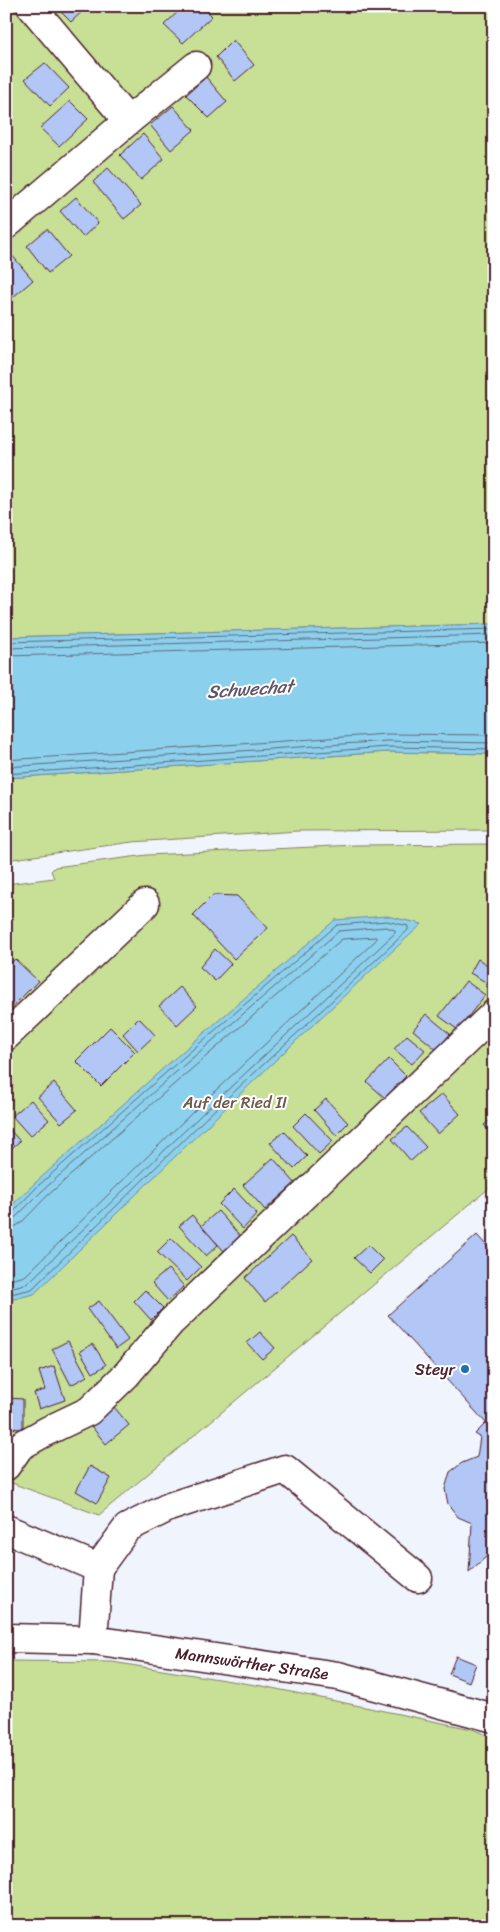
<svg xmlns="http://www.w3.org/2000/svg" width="500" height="1932" viewBox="0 0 500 1932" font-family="Sriracha,sans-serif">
<rect width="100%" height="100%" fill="#f0f4fd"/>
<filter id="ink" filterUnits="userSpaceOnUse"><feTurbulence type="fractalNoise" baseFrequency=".02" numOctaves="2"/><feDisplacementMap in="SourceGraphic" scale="10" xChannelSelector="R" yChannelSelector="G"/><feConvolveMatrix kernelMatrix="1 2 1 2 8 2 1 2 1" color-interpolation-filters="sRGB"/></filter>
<g filter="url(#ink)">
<!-- green -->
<g fill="#c7e096" stroke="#888060">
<polygon points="6,6 494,6 494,624 6,637"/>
<polygon points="388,752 494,754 494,830 298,831 132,842 6,860 6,778"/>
<polygon points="494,844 494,1184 99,1515 6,1481 6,884 54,878 51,871 55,867 147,855 355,845"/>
<polygon points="6,1661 112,1662 262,1686 472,1729 494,1738 494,1926 6,1926"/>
</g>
<!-- water -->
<g fill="#8bd1ed" stroke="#718a9f">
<polygon points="494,624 494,754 388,752 6,778 6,637"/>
<path d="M387,916L422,924C290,1044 162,1169 34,1294L6,1301V1211L35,1183L167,1065L335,920Z"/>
</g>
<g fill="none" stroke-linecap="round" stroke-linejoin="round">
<!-- shore -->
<g stroke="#646679" stroke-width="1">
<polyline points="6,642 494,629"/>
<polyline points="6,648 494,635"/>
<polyline points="6,656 494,643"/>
<polyline points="6,760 387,734 494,735"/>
<polyline points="6,767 387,741 494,743"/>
<polyline points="6,774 388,747 494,749"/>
<polyline points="6,1214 12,1213 38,1186 170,1069 337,925 387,921 408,926 408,930 207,1117 32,1289 6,1295"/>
<polyline points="6,1220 16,1217 42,1191 175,1073 339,931 386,927 395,930 395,933 203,1113 28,1283 6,1289"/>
<polyline points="6,1228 14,1227 21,1223 47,1196 180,1079 342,939 376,937 376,940 198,1107 25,1276 6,1281"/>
</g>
</g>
<!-- building -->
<g fill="#b2c7f6" stroke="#4a1f2b">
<polygon points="55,6 88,6 71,22"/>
<polygon points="184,6 202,6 212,16 183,43 164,25"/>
<polygon points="233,40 254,65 235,81 216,57"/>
<polygon points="45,63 69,88 50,106 25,79"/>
<polygon points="206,77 227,102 209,118 186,95"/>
<polygon points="70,101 88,119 59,146 40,128"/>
<polygon points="173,106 194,130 171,150 150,125"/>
<polygon points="143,134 164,159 141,180 120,155"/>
<polygon points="108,168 141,205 124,219 93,182"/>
<polygon points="76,197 98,223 83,237 60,211"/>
<polygon points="47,229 69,256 48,273 27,246"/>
<polygon points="11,254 33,280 12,298 6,291 6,258"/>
<polygon points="213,895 237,896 268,928 234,959 193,915"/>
<polygon points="215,949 231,964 215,981 200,967"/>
<polygon points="15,959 38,981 13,1006 6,1000 6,968"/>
<polygon points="478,959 494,969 494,987 470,973"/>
<polygon points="466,981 485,995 458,1030 439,1016"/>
<polygon points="180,987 197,1006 177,1025 159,1006"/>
<polygon points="426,1014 450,1034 437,1050 413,1030"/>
<polygon points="139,1018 155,1035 138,1051 123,1034"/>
<polygon points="110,1027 135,1052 101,1086 76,1061"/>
<polygon points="407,1035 425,1050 412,1064 394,1049"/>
<polygon points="389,1059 406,1076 385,1098 367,1082"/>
<polygon points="54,1083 77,1110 61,1123 38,1097"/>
<polygon points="442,1094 460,1114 438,1134 419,1113"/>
<polygon points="326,1099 348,1123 336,1135 314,1110"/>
<polygon points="31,1100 49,1120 30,1136 12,1116"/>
<polygon points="306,1113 333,1141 319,1154 293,1126"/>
<polygon points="494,1117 494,1137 484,1125"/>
<polygon points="6,1126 20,1141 6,1153"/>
<polygon points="407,1127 426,1147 411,1161 392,1139"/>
<polygon points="284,1131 307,1156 294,1169 270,1143"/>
<polygon points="273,1158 295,1183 265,1210 243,1185"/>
<polygon points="234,1189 257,1214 243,1229 219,1204"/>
<polygon points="218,1211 242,1238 225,1252 201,1226"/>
<polygon points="192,1215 218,1245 206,1256 179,1226"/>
<polygon points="477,1235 494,1254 494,1550 469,1572 472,1523 458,1517 448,1504 445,1489 450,1472 462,1463 477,1457 480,1437 475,1434 486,1423 388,1315"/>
<polygon points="291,1236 312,1259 265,1302 245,1278"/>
<polygon points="171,1238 201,1267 187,1281 157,1252"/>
<polygon points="368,1245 383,1260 370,1273 354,1258"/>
<polygon points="168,1269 184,1286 168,1301 152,1283"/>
<polygon points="145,1290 163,1308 151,1320 134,1301"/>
<polygon points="99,1301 128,1340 116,1349 87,1309"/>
<polygon points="260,1332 275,1348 262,1359 247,1343"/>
<polygon points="68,1341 87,1376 71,1385 52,1349"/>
<polygon points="93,1344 106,1365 93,1373 80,1351"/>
<polygon points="54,1366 65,1400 39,1409 34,1393 45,1390 39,1371"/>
<polygon points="6,1398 23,1399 23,1429 6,1428"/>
<polygon points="114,1407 129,1425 106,1444 91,1426"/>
<polygon points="90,1466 111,1478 97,1503 76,1491"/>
<polygon points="456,1656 476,1664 469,1682 449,1674"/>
</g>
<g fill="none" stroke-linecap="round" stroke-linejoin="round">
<!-- minor casing -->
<g stroke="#4a1f2b" stroke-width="31">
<g id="minor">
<polyline points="31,6 128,121"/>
<polyline points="6,225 128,121 196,66"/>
<polyline points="6,1036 145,904"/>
<polyline points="6,1466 20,1446 47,1431 89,1411 126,1375 171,1322 494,1014"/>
<polyline points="6,1529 98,1568 93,1640"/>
<polyline points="98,1568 127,1528 169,1507 285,1469 418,1578"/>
</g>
</g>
<!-- major casing -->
<g stroke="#4a1f2b" stroke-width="31">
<polyline id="major" points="6,1638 93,1640 338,1676 494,1718"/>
</g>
<!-- minor -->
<use href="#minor" stroke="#fff" stroke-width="28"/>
<!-- major -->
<use href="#major" stroke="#fff" stroke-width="28"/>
</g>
</g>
<!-- markers -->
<circle fill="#1f6fb2" stroke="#fff" stroke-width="2" cx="465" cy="1369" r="5"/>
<g text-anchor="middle" stroke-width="4" stroke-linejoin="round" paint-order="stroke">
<!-- park labels -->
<g font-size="16" fill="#70594b" stroke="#fff">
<text x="235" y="1108">Auf der Ried II</text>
</g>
<!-- poi labels -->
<g font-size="16" fill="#4a1f2b" stroke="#fff" text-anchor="end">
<text x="455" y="1375">Steyr</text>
</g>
<!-- street labels -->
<g font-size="16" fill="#4a1f2b" stroke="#fff">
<text transform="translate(252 1663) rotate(8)" y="6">Mannswörther Straße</text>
</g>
<!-- water labels -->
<g font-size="18" font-style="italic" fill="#5e5465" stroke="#fff">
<text transform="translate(250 689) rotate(-4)" y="6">Schwechat</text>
</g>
</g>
<!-- margin -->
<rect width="500" height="1932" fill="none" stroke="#fff" stroke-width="25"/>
<rect x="12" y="12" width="475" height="1907" fill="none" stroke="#4a1f2b" stroke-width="2" filter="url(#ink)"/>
</svg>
